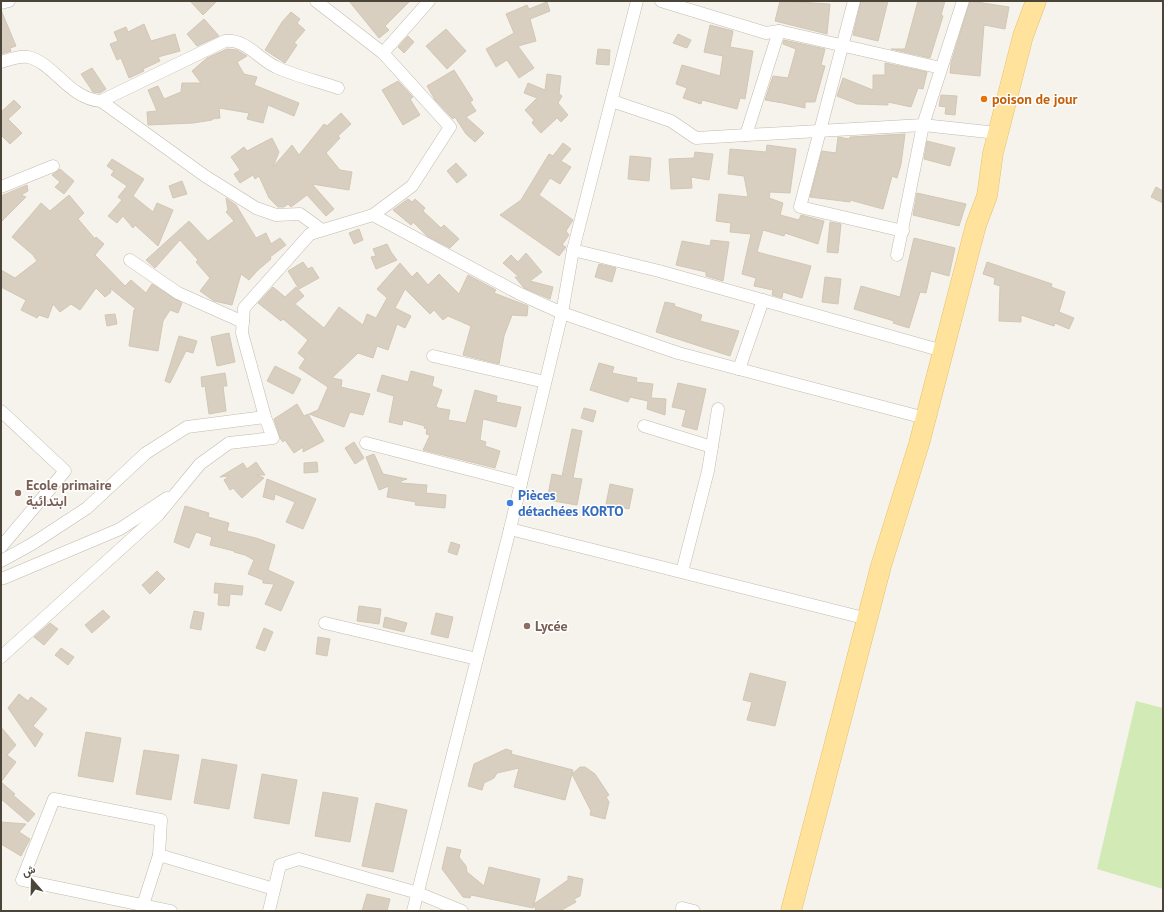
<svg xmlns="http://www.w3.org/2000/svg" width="1164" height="912" viewBox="0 0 1164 912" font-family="'PT Sans',Vazirmatn,sans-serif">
<rect width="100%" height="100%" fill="#f6f3ec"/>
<!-- green -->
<polygon fill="#d2eab5" points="1136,701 1163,708 1163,889 1097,869"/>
<!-- building -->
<g fill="#d8cfc1" stroke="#d3c7b4">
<polygon points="190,1 217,1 203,15"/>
<polygon points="349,1 410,1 385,26 389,30 379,38"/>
<polygon points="780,1 830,4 827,34 775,21"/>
<polygon points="861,1 888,1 878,41 853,35"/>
<polygon points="918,1 945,1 941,15 943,16 930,58 891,49 905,49"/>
<polygon points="970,1 1009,7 1005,29 984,25 980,76 950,73 951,63"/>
<polygon points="547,2 550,11 530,19 536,41 518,46 534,68 519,78 507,60 496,67 486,49 514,33 506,14 527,5 529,9"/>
<polygon points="1,10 16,46 10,48 11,51 1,54"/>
<polygon points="291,12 300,19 297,23 305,30 294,43 297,45 285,63 265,50 282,22"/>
<polygon points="204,19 219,36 197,46 187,34"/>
<polygon points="144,24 151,41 175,34 180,51 158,57 160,61 143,69 144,71 129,78 121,58 117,60 110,44 118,41 114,32 126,27 128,32"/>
<polygon points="710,25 733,31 730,47 753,51 745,99 740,98 737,109 702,100 701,104 683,98 687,88 676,84 682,65 720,76 723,56 704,52"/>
<polygon points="446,29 466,51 447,69 426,46"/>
<polygon points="678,34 691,40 687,48 673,43"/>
<polygon points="408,36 414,42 404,53 398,47"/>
<polygon points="784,40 825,49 821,65 825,66 815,102 805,102 805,108 783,103 765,100 773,76 788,78 796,49 783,44"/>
<polygon points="227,49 237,50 247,56 237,62 244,74 257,77 254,85 299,103 294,116 268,105 263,123 247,119 249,113 219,108 220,118 212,119 212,120 193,123 148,125 147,112 157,111 148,90 158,86 164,99 181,92 182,83 201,83 192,71 207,58"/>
<polygon points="598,49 610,50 609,65 596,64"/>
<polygon points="885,63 927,72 923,89 918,88 911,107 888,102 888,105 857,104 837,96 843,78 873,90 873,75 885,75"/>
<polygon points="92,68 106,89 100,93 93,92 81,74"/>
<polygon points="454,70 473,100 470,102 476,111 466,117 484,133 475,142 466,134 455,117 453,119 435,100 427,86"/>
<polygon points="547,74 561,76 559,94 562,96 558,103 568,115 561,122 557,118 541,133 532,123 534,120 525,110 537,98 524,93 528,83 545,90"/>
<polygon points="398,81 413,97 410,99 420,115 403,125 382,90"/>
<polygon points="941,95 957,96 955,115 945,114 946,107 939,106"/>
<polygon points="14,100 21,107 8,119 22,133 10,144 1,135 1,112"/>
<polygon points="341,113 351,124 338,136 340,138 326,153 340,170 352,172 349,190 312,184 334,209 326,216 307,195 291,207 288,204 284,207 278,207 269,198 259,176 255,179 253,175 240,183 234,174 240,170 231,157 244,147 247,151 272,138 279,152 273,167 292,145 299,155 324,124 327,126"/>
<polygon points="905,134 901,164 897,178 892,176 883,209 850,200 850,202 810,197 822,151 836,153 838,137 849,139 850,137"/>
<polygon points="927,141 955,148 950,166 924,159"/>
<polygon points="563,143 571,149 561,161 571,167 560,184 550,178 539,195 573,220 566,231 569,235 562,245 566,247 559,256 500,215 521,200 549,154 553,156"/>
<polygon points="767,145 796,149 790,193 770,192 769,198 783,203 780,215 799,220 801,215 824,221 818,244 785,233 784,236 763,230 757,252 811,266 802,298 783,292 782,298 772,295 773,290 754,286 756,278 742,274 751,234 730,232 731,223 716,221 719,194 748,197 744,176 728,174 730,149 766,152"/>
<polygon points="695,152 713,154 709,180 691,177 692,188 671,189 669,159 694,158"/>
<polygon points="630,156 651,158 649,181 628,179"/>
<polygon points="112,159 144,179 133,196 153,212 157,203 173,210 158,246 135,225 133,228 123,216 117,223 108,216 122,200 118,197 127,186 111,175 114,171 107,166"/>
<polygon points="456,163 467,175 457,183 447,171"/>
<polygon points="60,169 74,181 64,194 55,187 60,182 52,175"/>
<polygon points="182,181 187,194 173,198 169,186"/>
<polygon points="27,185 28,191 21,195 26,197 1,222 1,196"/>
<polygon points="1156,187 1163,191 1163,203 1151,197"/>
<polygon points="917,193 966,204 959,226 913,215"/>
<polygon points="69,195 84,213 78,219 95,239 96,237 104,244 95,255 125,286 131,280 146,293 152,284 182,303 178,313 170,310 163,321 158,351 129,346 134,310 136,309 110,288 111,292 105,297 96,288 80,310 71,304 60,312 53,304 48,318 39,315 37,318 21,310 26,300 1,287 1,270 15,278 37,261 33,255 12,237 41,203 50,211"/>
<polygon points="226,198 236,205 256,238 266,233 271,244 280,238 286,245 270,257 271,259 258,270 249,280 241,274 232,305 214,301 200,291 210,278 196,262 198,260 180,240 155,268 146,260 189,221 208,241 234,221 226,212 228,210"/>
<polygon points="408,199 412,202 415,199 425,208 423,211 441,228 444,225 459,239 450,248 427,236 413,222 411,225 393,210"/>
<polygon points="830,222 841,224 838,253 827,252"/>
<polygon points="359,229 363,240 354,244 349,233"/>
<polygon points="914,238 955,248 949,276 931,271 926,293 920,292 909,328 893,323 894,321 854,309 861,286 900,297"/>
<polygon points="711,240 729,242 723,281 706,276 706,272 676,265 682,241 710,246"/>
<polygon points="387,244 391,252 397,260 376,269 371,257 376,256 373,249"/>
<polygon points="526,253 542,272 530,281 553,287 550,299 524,288 515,277 519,277 503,263 511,255 518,262"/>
<polygon points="303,262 308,269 312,267 319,278 299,289 288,271"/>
<polygon points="987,262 1052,284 1051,287 1065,292 1059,312 1074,318 1069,329 1055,323 1054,326 1021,315 1021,322 999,321 1000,286 994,284 995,278 983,274"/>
<polygon points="400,263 412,277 417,272 428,285 439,274 459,294 468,275 496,290 494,293 528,306 527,316 512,315 504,336 499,364 463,355 471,326 448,316 443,320 434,310 430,314 405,289 395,308 411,316 405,328 397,324 388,350 377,346 373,358 358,353 332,378 342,380 341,387 370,394 363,415 350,412 344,427 309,414 318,410 328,387 299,368 305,359 298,353 308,340 283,319 281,321 258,303 273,287 285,297 296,287 304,296 295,304 324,328 339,307 363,325 367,314 376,318 387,298 377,289"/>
<polygon points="599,264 616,268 612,282 595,277"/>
<polygon points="825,277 841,279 838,304 822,302"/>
<polygon points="665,302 675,304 674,306 702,315 700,321 739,331 730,356 656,332"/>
<polygon points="115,314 117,324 107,326 105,315"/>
<polygon points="229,333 235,362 217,366 211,337"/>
<polygon points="179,336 197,341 193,353 186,351 170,383 165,381"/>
<polygon points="599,363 614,367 612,373 637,378 636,382 653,384 651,398 666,399 665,415 647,409 648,401 630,397 628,402 590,390"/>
<polygon points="275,366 301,379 293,394 267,381"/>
<polygon points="411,371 434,377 432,386 442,390 436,406 438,408 450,410 448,420 466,423 475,390 497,396 496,402 521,407 516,427 483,419 480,440 486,442 485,446 500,451 495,468 423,450 430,435 426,434 427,429 424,428 425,426 403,420 402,425 389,422 394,396 377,391 382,375 408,382"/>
<polygon points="225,373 227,386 223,386 226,411 209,414 205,386 202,387 201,377"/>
<polygon points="678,383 706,389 697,430 682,426 686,410 672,407"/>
<polygon points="297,404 304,416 308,414 324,441 303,452 303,447 294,453 285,440 283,442 280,438 274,419"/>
<polygon points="584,408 596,411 593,422 581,418"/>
<polygon points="572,429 582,431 573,478 582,479 577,505 547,500 552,474 562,476"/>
<polygon points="354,442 364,458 355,464 345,448"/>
<polygon points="374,454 383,474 407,479 401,481 401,483 427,485 426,493 446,495 445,508 415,505 416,502 387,497 389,486 379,490 366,457"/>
<polygon points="256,462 265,475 257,475 264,478 242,498 233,488 230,490 224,480 229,476 220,477 243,463 247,469"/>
<polygon points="317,462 318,472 304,473 304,463"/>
<polygon points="267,479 316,499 303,529 286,522 295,502 275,494 274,500 263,497"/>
<polygon points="610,484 633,489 629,509 606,504"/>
<polygon points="185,506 209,513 208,517 229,523 227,531 256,538 275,545 268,570 294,582 281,611 265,604 274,584 263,583 263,580 248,574 254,560 245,555 234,552 234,551 210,545 212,537 196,532 189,548 174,542"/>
<polygon points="451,542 460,545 457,555 448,552"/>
<polygon points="157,571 165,579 150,594 142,585"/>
<polygon points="215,583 243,586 242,595 230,594 229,606 218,605 219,593 214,593"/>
<polygon points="359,606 381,609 379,624 357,621"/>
<polygon points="103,610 110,617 92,633 85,625"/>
<polygon points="194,611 204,613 201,630 190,628"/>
<polygon points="436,613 453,617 448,638 431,634"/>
<polygon points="385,617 407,623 404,632 383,627"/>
<polygon points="50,623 58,629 44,645 34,637"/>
<polygon points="264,628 273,632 265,651 256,648"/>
<polygon points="318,637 330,639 327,656 316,654"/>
<polygon points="61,648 74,657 68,665 55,655"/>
<polygon points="750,673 786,682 775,726 747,720 752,702 743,700"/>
<polygon points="19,694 28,701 31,697 47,709 33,726 43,734 35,747 8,708"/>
<polygon points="1,727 16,745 7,755 16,762 1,782"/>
<polygon points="86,732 121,738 113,782 78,776"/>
<polygon points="506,749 512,751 511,754 573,770 565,800 514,787 519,768 497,773 494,778 484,783 482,790 468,786 474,764"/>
<polygon points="144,750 179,755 171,800 136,794"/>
<polygon points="202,759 237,765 229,809 194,803"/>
<polygon points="580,767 585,767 595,774 609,795 606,797 609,802 605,819 590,815 591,811 572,774"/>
<polygon points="262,774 297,780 289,824 254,818"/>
<polygon points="1,782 15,794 13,795 35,814 28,822 1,799"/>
<polygon points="323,792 358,798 350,842 315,836"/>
<polygon points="376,803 407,810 393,872 362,866"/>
<polygon points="1,822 26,824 19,832 30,839 21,856 1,844"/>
<polygon points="447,847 461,850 459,857 466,866 467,872 484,886 489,867 540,879 533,908 471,895 470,898 463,897 442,869"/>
<polygon points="568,876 583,879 580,896 574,899 576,902 560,911 536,911 534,904 568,880"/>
<polygon points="367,894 390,899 387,911 362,911"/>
</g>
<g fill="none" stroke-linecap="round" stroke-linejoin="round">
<!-- street casing -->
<g stroke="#c2bbae" stroke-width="13">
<g id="street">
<polyline points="661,1 766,33 779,31 941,68"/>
<polyline points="854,1 800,207 903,231"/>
<polyline points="1,3 9,1"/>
<polyline points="383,53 429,1"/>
<path d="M1,62C10,59 19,56 28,57C53,62 69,99 101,101L225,41C247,39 258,59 276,67C295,76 318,81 338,88"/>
<polyline points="101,101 205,176 256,208 276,215 300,214 322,230"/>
<polyline points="612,101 671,121 696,138 923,125 988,132 998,136"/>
<polyline points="746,135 779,31"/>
<polyline points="1,187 53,166"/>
<polyline points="373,215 520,294 562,313 678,353 925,418"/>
<polyline points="573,250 659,271 943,351"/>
<polyline points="897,255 923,125 963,1"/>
<polyline points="130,260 178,293 243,322"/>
<polyline points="433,356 545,382"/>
<polyline points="739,369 763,300"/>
<polyline points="1,411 65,471 1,547"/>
<polyline points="644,426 712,447"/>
<polyline points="366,443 521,483"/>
<polyline points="510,529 868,619"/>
<polyline points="1,561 32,544 87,508 146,453 187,427 265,417"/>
<polyline points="682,572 708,471 718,409"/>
<polyline points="1,578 4,578 120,529 167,498"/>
<polyline points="325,623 477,659"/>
<polyline points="1,657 158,515 200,464 229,443 273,438 265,417 242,333 244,308 310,234 373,215 412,186 450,127 383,53 316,1"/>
<polyline points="143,905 159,855"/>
<polyline points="682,908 694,911"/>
<polyline points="171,911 22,880 54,799 161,820 159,855 274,889"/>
<polyline points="269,911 280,865 299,859 418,893 462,911"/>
<polyline points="413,911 510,529 562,313 573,250 637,1"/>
</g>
</g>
<!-- primary casing -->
<g stroke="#e6c16a" stroke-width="21">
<polyline id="primary" points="791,911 881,566 919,444 976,225 987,196 993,153 1023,36 1036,1"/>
</g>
<!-- street -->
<use href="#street" stroke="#fff" stroke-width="12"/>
<!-- primary -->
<use href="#primary" stroke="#ffe39c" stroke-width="20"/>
</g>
<!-- markers -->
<circle fill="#e8710a" stroke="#fff" stroke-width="1.5" cx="984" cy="99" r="4"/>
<g fill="#8d6e63" stroke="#fff" stroke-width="1.5">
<circle cx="18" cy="493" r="4"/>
<circle cx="527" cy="626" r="4"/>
</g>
<circle fill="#3f7fe0" stroke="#fff" stroke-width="1.5" cx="510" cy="503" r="4"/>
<g text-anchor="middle" stroke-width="3" stroke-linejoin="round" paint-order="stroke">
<!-- food labels -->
<g font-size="14" font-weight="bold" fill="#c56008" stroke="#fff" text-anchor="start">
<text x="992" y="104">poison de jour</text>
</g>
<!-- education labels -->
<g font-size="14" font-weight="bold" fill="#785e54" stroke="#fff" text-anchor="start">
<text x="26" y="490">Ecole primaire<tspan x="26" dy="16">ابتدائية</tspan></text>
<text x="535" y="631">Lycée</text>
</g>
<!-- shop labels -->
<g font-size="14" font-weight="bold" fill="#366cbe" stroke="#fff" text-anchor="start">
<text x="518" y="500">Pièces<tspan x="518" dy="16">détachées KORTO</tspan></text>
</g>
</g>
<!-- border -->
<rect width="1164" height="912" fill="none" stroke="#4b4439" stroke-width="4"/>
<!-- north arrow -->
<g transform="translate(32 880) rotate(340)" stroke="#ffffff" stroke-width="3" paint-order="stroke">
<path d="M0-3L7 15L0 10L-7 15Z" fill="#4b4439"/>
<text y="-6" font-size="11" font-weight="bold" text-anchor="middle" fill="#4b4439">ش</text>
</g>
</svg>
